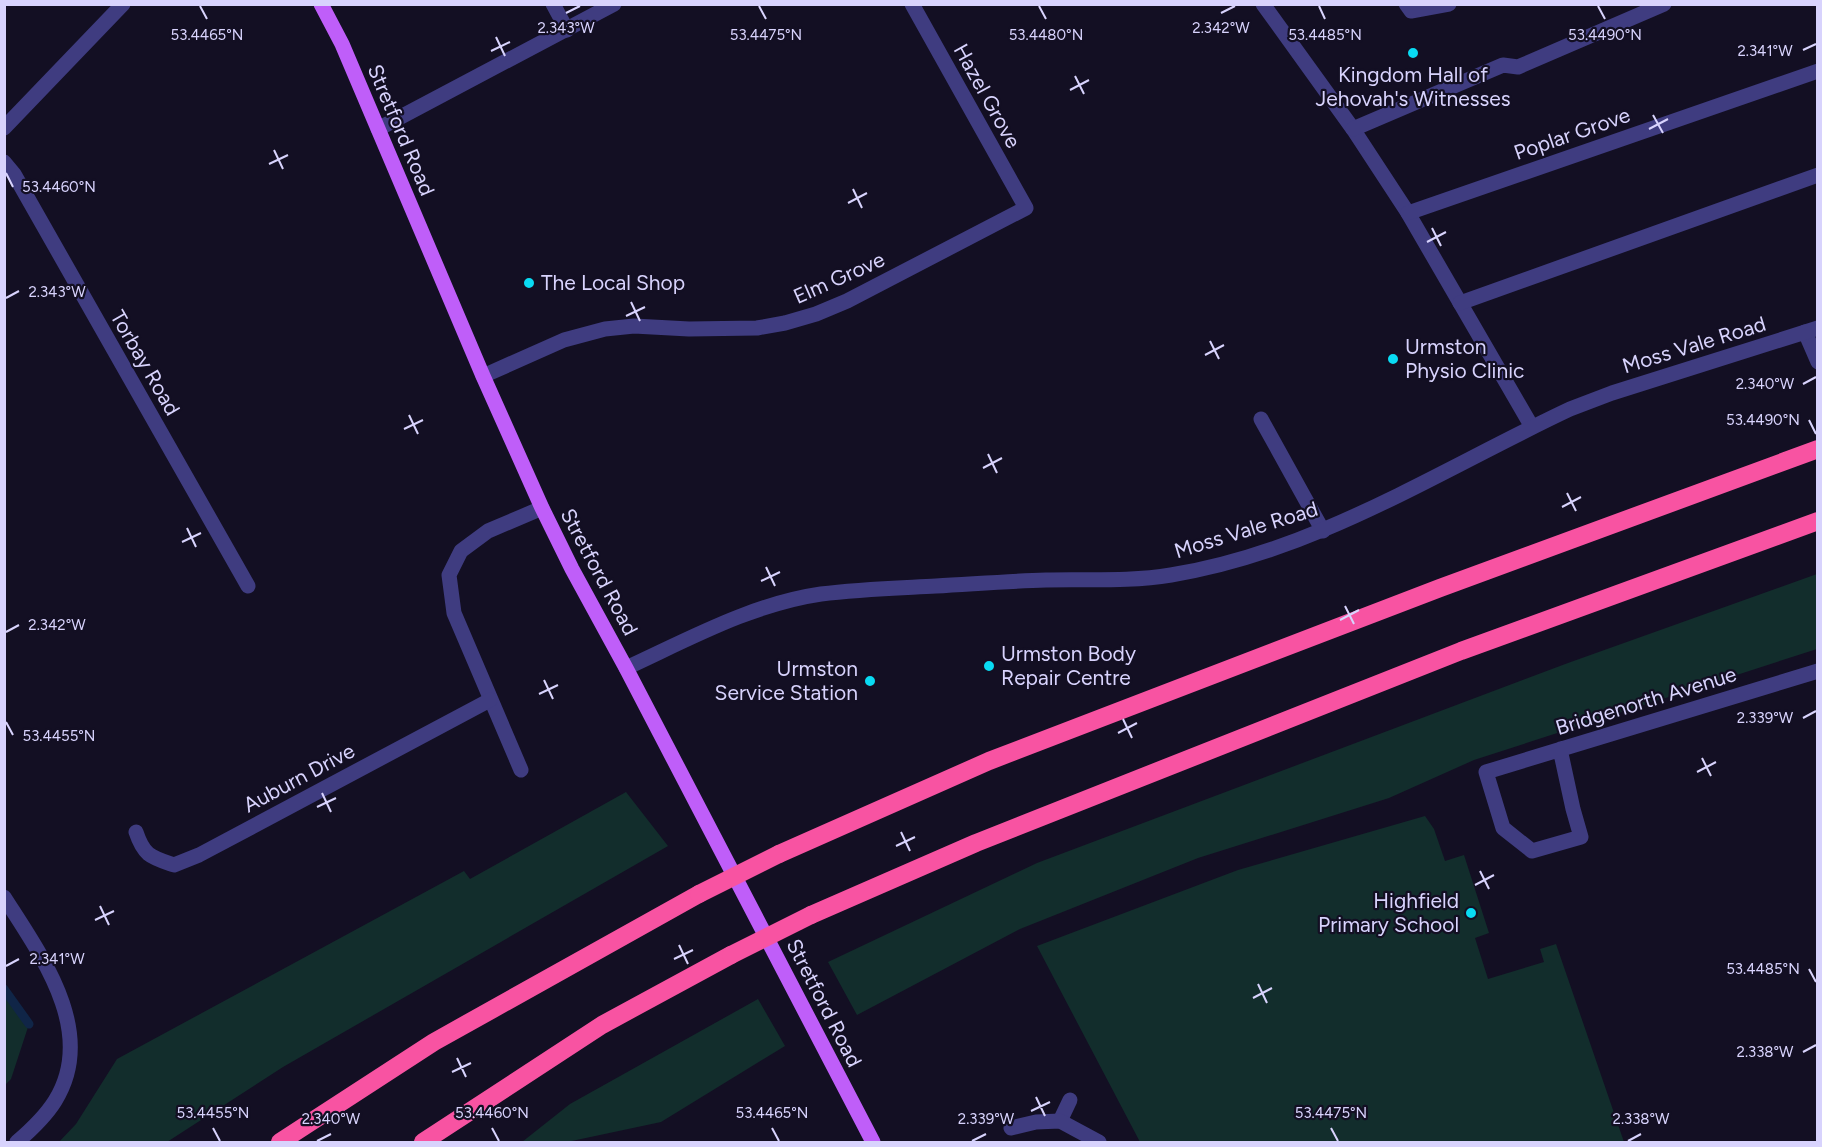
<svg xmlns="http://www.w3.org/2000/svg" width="1822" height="1147" viewBox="0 0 1822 1147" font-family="Figtree,sans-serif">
<rect width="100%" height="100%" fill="#130f23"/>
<!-- green -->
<g fill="#122d2c">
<polygon points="1817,574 1817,649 1474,760 1389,798 1198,858 1020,929 857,1015 828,962 1037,863 1568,663"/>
<polygon points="626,792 668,846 283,1067 167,1142 59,1142 76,1124 117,1059 464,871 470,879"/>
<polygon points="1425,816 1434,829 1445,861 1464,855 1489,933 1475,938 1488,979 1544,962 1540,949 1556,944 1624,1142 1140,1142 1037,946 1238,870"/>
<polygon points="4,989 29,1024 11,1079 5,1085"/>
<polygon points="758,999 785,1046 661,1122 567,1142 522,1142 570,1104"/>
</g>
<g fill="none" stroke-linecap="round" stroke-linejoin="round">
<!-- stream -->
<polyline stroke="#102547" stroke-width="9" points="4,989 29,1024"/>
<!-- minor -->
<g stroke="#3f3c80" stroke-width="15">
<polyline points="553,4 567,30"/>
<polyline points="1263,4 1353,129 1408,213 1532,427"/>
<polyline points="1406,4 1411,11 1449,4"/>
<polyline points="4,128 123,4"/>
<polyline points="378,129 614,4"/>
<polyline points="1353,129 1503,65 1518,67 1664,4"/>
<polyline points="4,162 14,174 248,586"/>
<polyline points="1408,213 1818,71"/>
<polyline points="1460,303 1818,175"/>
<polyline points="1805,332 1818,362"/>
<polyline points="483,376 564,340 605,329 634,326 689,329 757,328 785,323 816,314 847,301 1026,208 912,4"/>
<polyline points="1261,419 1323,531"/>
<path d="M626,668C689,639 752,604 821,594C859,589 898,588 936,586C973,584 1009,581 1046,580C1087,579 1130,582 1171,575C1315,552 1440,470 1570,409L1612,393L1818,328"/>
<polyline points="1560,749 1573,809 1581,837 1532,851 1503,828 1486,772 1818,671"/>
<polyline points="521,770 454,613 449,575 461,551 488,531 542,508"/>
<path d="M136,832C144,856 151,857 174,865L199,855L490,700"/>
<path d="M4,897C41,955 98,1032 55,1101C45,1117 31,1130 17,1142"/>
<polyline points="1060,1121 1070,1100"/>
<polyline points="1011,1128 1036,1122 1060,1121 1099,1142"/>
</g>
<!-- major -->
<polyline stroke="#bf5ef9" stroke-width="15" points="321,4 342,44 483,376 542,508 572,569 626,668 873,1142"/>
<!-- highway -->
<g stroke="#f853a2" stroke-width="18">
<polyline points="779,854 989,761 1440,588 1818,449"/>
<polyline points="811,915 976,843 1461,651 1818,521"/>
<polyline points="280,1142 434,1042 699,894"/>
<polyline points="423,1142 602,1025 731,955"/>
</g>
<!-- highway-bridge -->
<g stroke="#f853a2" stroke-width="18">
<polyline points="699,894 779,854"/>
<polyline points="731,955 811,915"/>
</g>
</g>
<!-- ticks -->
<path fill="none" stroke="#d8d3fd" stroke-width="2" d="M200,6L207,19M759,6L766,19M1039,6L1046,19M1319,6L1325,19M1598,6L1605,19M566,13L580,6M1221,13L1235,6M496,37L505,56M1803,50L1816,44M491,51L510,42M1075,76L1084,94M1070,90L1089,80M1653,115L1663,133M1649,129L1668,119M274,150L283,169M269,164L288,155M6,173L13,187M853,189L862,208M848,203L867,193M1432,228L1441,246M1427,242L1446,232M6,298L19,291M631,302L640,321M626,316L645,307M1210,341L1219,359M1205,355L1224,345M1803,384L1816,377M409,415L418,434M1809,420L1816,434M404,429L423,420M988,454L997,473M983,468L1002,458M1567,493L1576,511M1562,507L1581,497M187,528L196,547M182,542L201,533M766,567L775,586M761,581L780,572M1345,606L1354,624M1340,620L1359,610M6,632L19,625M544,680L553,699M539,694L558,685M1803,718L1816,711M1123,719L1132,738M6,722L13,735M1118,733L1137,723M1702,758L1711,776M1697,772L1716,762M322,793L331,812M317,807L336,798M901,832L910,851M896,846L915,837M1480,871L1489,889M1475,885L1494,875M100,906L109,925M95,920L114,911M679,945L688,964M674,959L693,950M6,966L19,959M1809,969L1816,982M1258,984L1267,1003M1253,998L1272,988M1803,1052L1816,1045M457,1058L466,1077M452,1072L471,1063M1036,1097L1045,1116M1031,1111L1050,1102M213,1128L220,1141M492,1128L499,1141M772,1128L779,1141M1331,1128L1338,1141M317,1141L331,1134M972,1141L986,1134M1628,1141L1641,1134"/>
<!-- markers -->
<g fill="#09dbf3" stroke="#130f23" stroke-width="2">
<circle cx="1413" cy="53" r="6"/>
<circle cx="529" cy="283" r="6"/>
<circle cx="1393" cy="359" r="6"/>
<circle cx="989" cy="666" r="6"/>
<circle cx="870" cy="681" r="6"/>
<circle cx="1471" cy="913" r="6"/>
</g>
<g text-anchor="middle" stroke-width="4.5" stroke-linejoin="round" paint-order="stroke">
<!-- poi labels -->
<g font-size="21" fill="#d8d3fd" stroke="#130f23" text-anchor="start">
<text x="1413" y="82" text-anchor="middle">Kingdom Hall of<tspan x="1413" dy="24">Jehovah's Witnesses</tspan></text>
<text x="541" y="290">The Local Shop</text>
<text x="1405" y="354">Urmston<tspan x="1405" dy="24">Physio Clinic</tspan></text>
<text x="1001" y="661">Urmston Body<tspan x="1001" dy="24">Repair Centre</tspan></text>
<text x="858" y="676" text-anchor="end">Urmston<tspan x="858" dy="24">Service Station</tspan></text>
<text x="1459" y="908" text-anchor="end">Highfield<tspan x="1459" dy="24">Primary School</tspan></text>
</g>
<!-- street labels -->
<g font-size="21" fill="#d8d3fd" stroke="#130f23">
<text transform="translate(987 96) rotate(61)" y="7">Hazel Grove</text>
<text transform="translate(401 130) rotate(67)" y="7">Stretford Road</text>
<text transform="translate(1572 134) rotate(-19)" y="7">Poplar Grove</text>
<text transform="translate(839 278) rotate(-24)" y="7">Elm Grove</text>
<text transform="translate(1694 345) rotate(-17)" y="7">Moss Vale Road</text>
<text transform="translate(145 363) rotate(60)" y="7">Torbay Road</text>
<text transform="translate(1246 530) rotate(-17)" y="7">Moss Vale Road</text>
<text transform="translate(599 572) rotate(62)" y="7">Stretford Road</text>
<text transform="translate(1646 701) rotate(-17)" y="7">Bridgenorth Avenue</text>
<text transform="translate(299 778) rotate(-28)" y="7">Auburn Drive</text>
<text transform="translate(824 1003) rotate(63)" y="7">Stretford Road</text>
</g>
</g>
<g font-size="15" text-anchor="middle" fill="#d8d3fd" stroke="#130f23" stroke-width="4.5" stroke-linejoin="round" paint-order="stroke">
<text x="566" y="33">2.343°W</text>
<text x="1221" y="33">2.342°W</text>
<text x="207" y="40">53.4465°N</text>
<text x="766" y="40">53.4475°N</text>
<text x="1046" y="40">53.4480°N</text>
<text x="1325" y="40">53.4485°N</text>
<text x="1605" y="40">53.4490°N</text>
<text x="1765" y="56">2.341°W</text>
<text x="59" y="192">53.4460°N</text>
<text x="57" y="297">2.343°W</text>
<text x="1765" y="389">2.340°W</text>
<text x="1763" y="425">53.4490°N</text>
<text x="57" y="630">2.342°W</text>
<text x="1765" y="723">2.339°W</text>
<text x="59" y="741">53.4455°N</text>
<text x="57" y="964">2.341°W</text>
<text x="1763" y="974">53.4485°N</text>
<text x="1765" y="1057">2.338°W</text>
<text x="213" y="1118">53.4455°N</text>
<text x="492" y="1118">53.4460°N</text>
<text x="772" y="1118">53.4465°N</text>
<text x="1331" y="1118">53.4475°N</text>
<text x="331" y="1124">2.340°W</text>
<text x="986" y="1124">2.339°W</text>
<text x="1641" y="1124">2.338°W</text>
</g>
<!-- border -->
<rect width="1822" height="1147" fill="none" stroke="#d8d3fd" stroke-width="12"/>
</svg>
